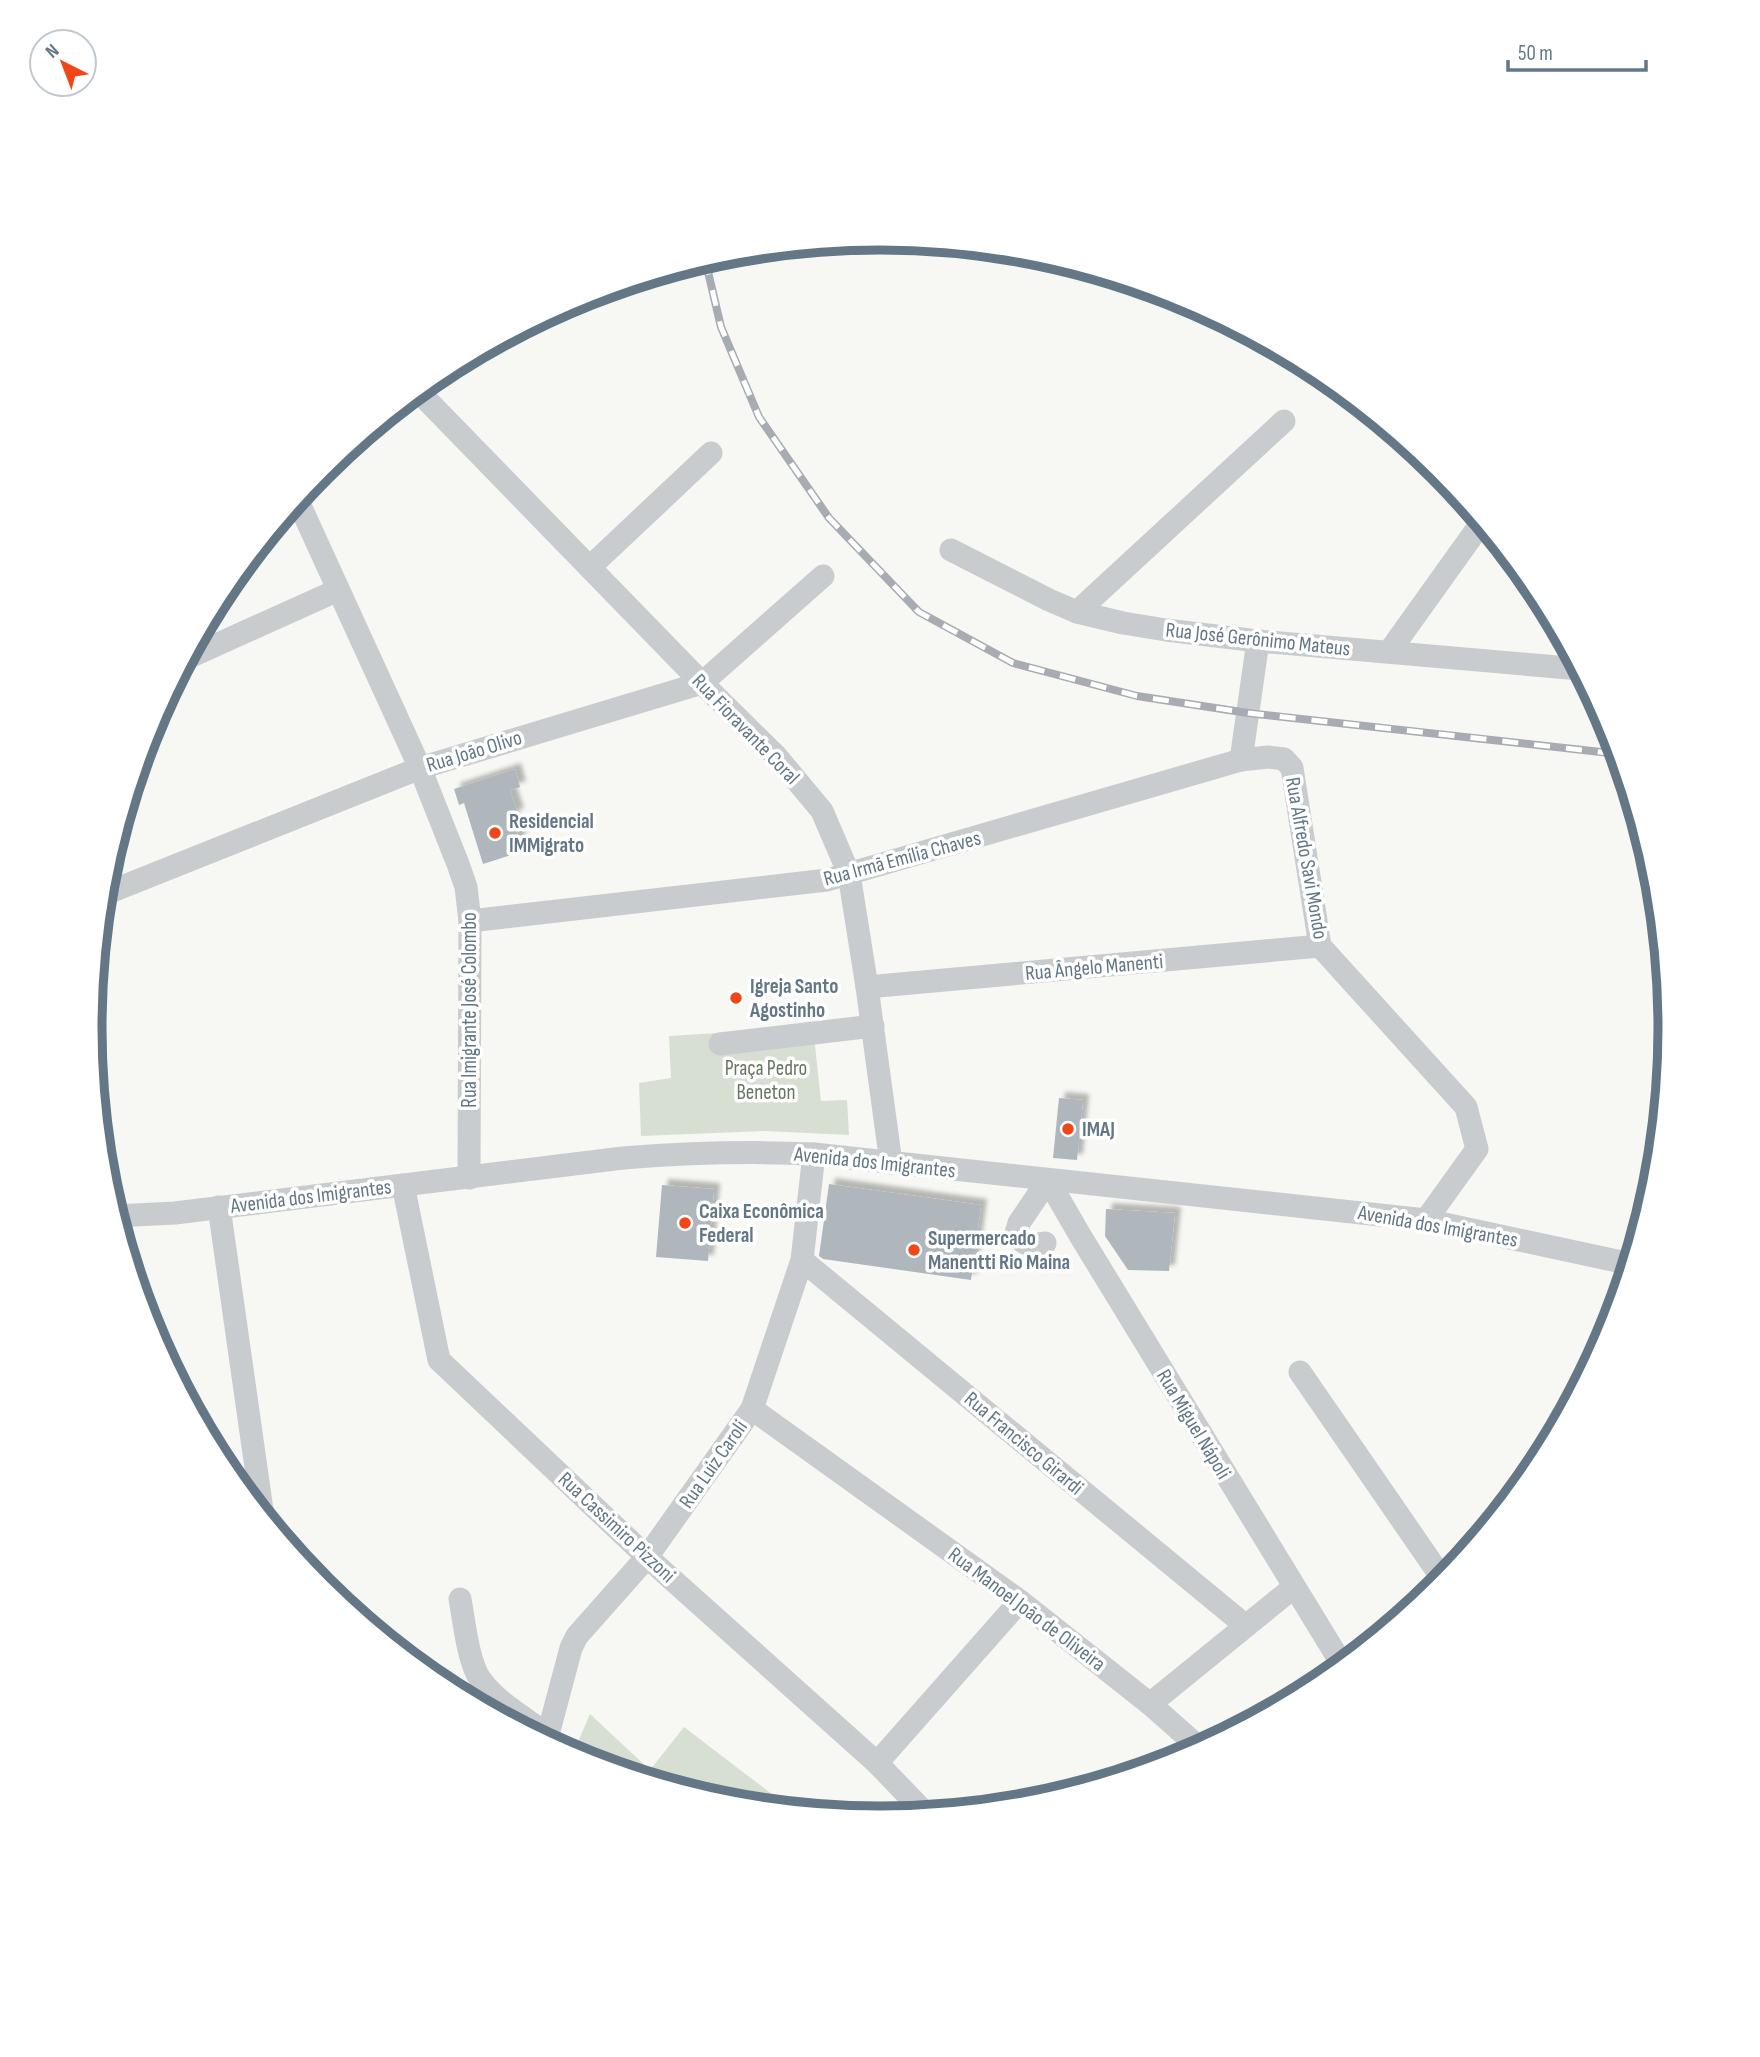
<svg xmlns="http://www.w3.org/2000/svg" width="1760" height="2057" viewBox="0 0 1760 2057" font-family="'Sofia Sans Condensed',sans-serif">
<defs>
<filter id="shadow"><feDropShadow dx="6" dy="-6" stdDeviation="2" flood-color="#0004"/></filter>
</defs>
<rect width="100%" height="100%" fill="#f7f7f3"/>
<!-- green -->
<g fill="#d7dfd3">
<polygon points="813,1027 821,1101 847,1100 849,1135 765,1131 641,1136 639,1083 671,1078 669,1036"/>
<polygon points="590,1714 650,1770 684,1727 794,1811 725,1804 577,1759 572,1756"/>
</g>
<!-- building -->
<g fill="#afb7bc" filter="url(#shadow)">
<polygon points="515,769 520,787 510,790 518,814 512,816 523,851 483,864 464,803 459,805 454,789"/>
<polygon points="1059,1098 1083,1100 1077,1160 1053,1158"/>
<polygon points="829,1184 981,1205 971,1280 823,1259 819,1256"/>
<polygon points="662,1185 714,1189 708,1261 656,1257"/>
<polygon points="1106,1209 1175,1213 1169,1271 1128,1270 1105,1236"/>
</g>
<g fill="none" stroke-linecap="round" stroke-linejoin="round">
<!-- minor -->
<g stroke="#c9cccf" stroke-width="23">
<polyline points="417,390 702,683 777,757 822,811 849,874 867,987 891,1163"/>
<polyline points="297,499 420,768 458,864 466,887 470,921 469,1178"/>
<polyline points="951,550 1049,600 1077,612 1123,623 1166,630 1258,641 1580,669"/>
<polyline points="590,567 711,453"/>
<polyline points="1077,612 1284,421"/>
<polyline points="1258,641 1241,760 1268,757 1284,759 1292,768 1320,946 1466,1107 1477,1149 1426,1220"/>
<polyline points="1389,652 1482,522"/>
<polyline points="185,659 338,590"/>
<polyline points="102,895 420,768 702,683 823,576"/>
<polyline points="470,921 827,880 1241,760"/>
<polyline points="867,987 1320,946"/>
<polyline points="720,1044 873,1026"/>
<polyline points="403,1185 439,1360 647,1557 877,1763 927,1815"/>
<polyline points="219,1207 263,1517"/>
<path d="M115,1216L175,1213L623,1158C687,1153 750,1151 814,1154L1426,1220L1631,1264"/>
<path d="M1045,1243C1031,1245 1023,1247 1016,1233L1019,1223L1048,1180L1081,1237L1343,1666"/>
<polyline points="802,1260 1246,1626"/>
<polyline points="1300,1372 1444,1581"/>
<polyline points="752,1409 1020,1601 1150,1704 1294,1587"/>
<path d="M460,1599C464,1621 468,1661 480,1679C496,1702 525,1718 548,1735"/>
<polyline points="1150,1704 1201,1749"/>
<polyline points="546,1742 571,1648 577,1636 647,1557 752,1409 802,1260 814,1154"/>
<polyline points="877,1763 1020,1601"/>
</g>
<!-- rail casing -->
<g stroke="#a6acb2" stroke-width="8">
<polyline id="rail" points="705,259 721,327 759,417 829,518 919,612 1013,663 1137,696 1248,713 1619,754"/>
</g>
<!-- rail -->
<use href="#rail" stroke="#fff" stroke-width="5" stroke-dasharray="16" stroke-linecap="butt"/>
</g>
<!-- markers -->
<g fill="#f14718" stroke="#fff" stroke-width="2.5">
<circle cx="495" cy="833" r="7"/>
<circle cx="736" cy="998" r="7"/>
<circle cx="1068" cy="1129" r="7"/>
<circle cx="685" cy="1223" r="7"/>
<circle cx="914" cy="1250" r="7"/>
</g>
<g text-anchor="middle" stroke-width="7" stroke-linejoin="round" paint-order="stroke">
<!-- street labels -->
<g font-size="21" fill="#637786" stroke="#fff">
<text transform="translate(1258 639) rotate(6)" y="7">Rua José Gerônimo Mateus</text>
<text transform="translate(746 729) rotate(46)" y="7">Rua Fioravante Coral</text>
<text transform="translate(474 751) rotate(-17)" y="7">Rua João Olivo</text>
<text transform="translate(902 858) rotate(-15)" y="7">Rua Irmã Emília Chaves</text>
<text transform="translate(1307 858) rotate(80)" y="7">Rua Alfredo Savi Mondo</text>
<text transform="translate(1094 967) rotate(-5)" y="7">Rua Ângelo Manenti</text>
<text transform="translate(469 1010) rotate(-90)" y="7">Rua Imigrante José Colombo</text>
<text transform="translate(875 1162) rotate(6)" y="7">Avenida dos Imigrantes</text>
<text transform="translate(311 1196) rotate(-7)" y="7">Avenida dos Imigrantes</text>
<text transform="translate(1438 1226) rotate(10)" y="7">Avenida dos Imigrantes</text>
<text transform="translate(1194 1424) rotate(59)" y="7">Rua Miguel Nápoli</text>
<text transform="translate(1024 1443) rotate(40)" y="7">Rua Francisco Girardi</text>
<text transform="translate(713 1464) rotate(-55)" y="7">Rua Luiz Caroli</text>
<text transform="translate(617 1527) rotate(43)" y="7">Rua Cassimiro Pizzoni</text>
<text transform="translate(1027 1609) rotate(37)" y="7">Rua Manoel João de Oliveira</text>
</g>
<!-- poi labels -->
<g font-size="21" font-weight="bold" fill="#637786" stroke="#fff" text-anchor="start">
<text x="509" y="828">Residencial<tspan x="509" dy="24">IMMigrato</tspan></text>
<text x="750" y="993">Igreja Santo<tspan x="750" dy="24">Agostinho</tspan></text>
<text x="1082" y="1136">IMAJ</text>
<text x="699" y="1218">Caixa Econômica<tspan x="699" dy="24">Federal</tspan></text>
<text x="928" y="1245">Supermercado<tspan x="928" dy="24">Manentti Rio Maina</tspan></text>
</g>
<!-- park labels -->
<g font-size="21" fill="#64785e" stroke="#fff">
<text x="766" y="1075">Praça Pedro<tspan x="766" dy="24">Beneton</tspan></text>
</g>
</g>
<!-- crop -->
<path d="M0 0H1760V2057H0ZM102 1028a778 778 0 1 1 1556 0a778 778 0 1 1-1556 0Z" fill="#fff" fill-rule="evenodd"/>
<path fill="none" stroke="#637786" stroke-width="9" d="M102 1028a778 778 0 1 1 1556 0a778 778 0 1 1-1556 0Z"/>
<!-- north arrow -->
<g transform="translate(63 63) rotate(318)"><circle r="33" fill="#ffffff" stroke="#c1c9cf" stroke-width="2"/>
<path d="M0-5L12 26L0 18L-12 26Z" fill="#f14718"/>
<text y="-10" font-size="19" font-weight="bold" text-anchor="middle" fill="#637786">N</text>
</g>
<!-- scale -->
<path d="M1508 60v10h138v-10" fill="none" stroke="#637786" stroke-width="3.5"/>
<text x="1518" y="60" font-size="21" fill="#637786" stroke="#ffffff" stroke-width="5" paint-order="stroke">50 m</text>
</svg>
